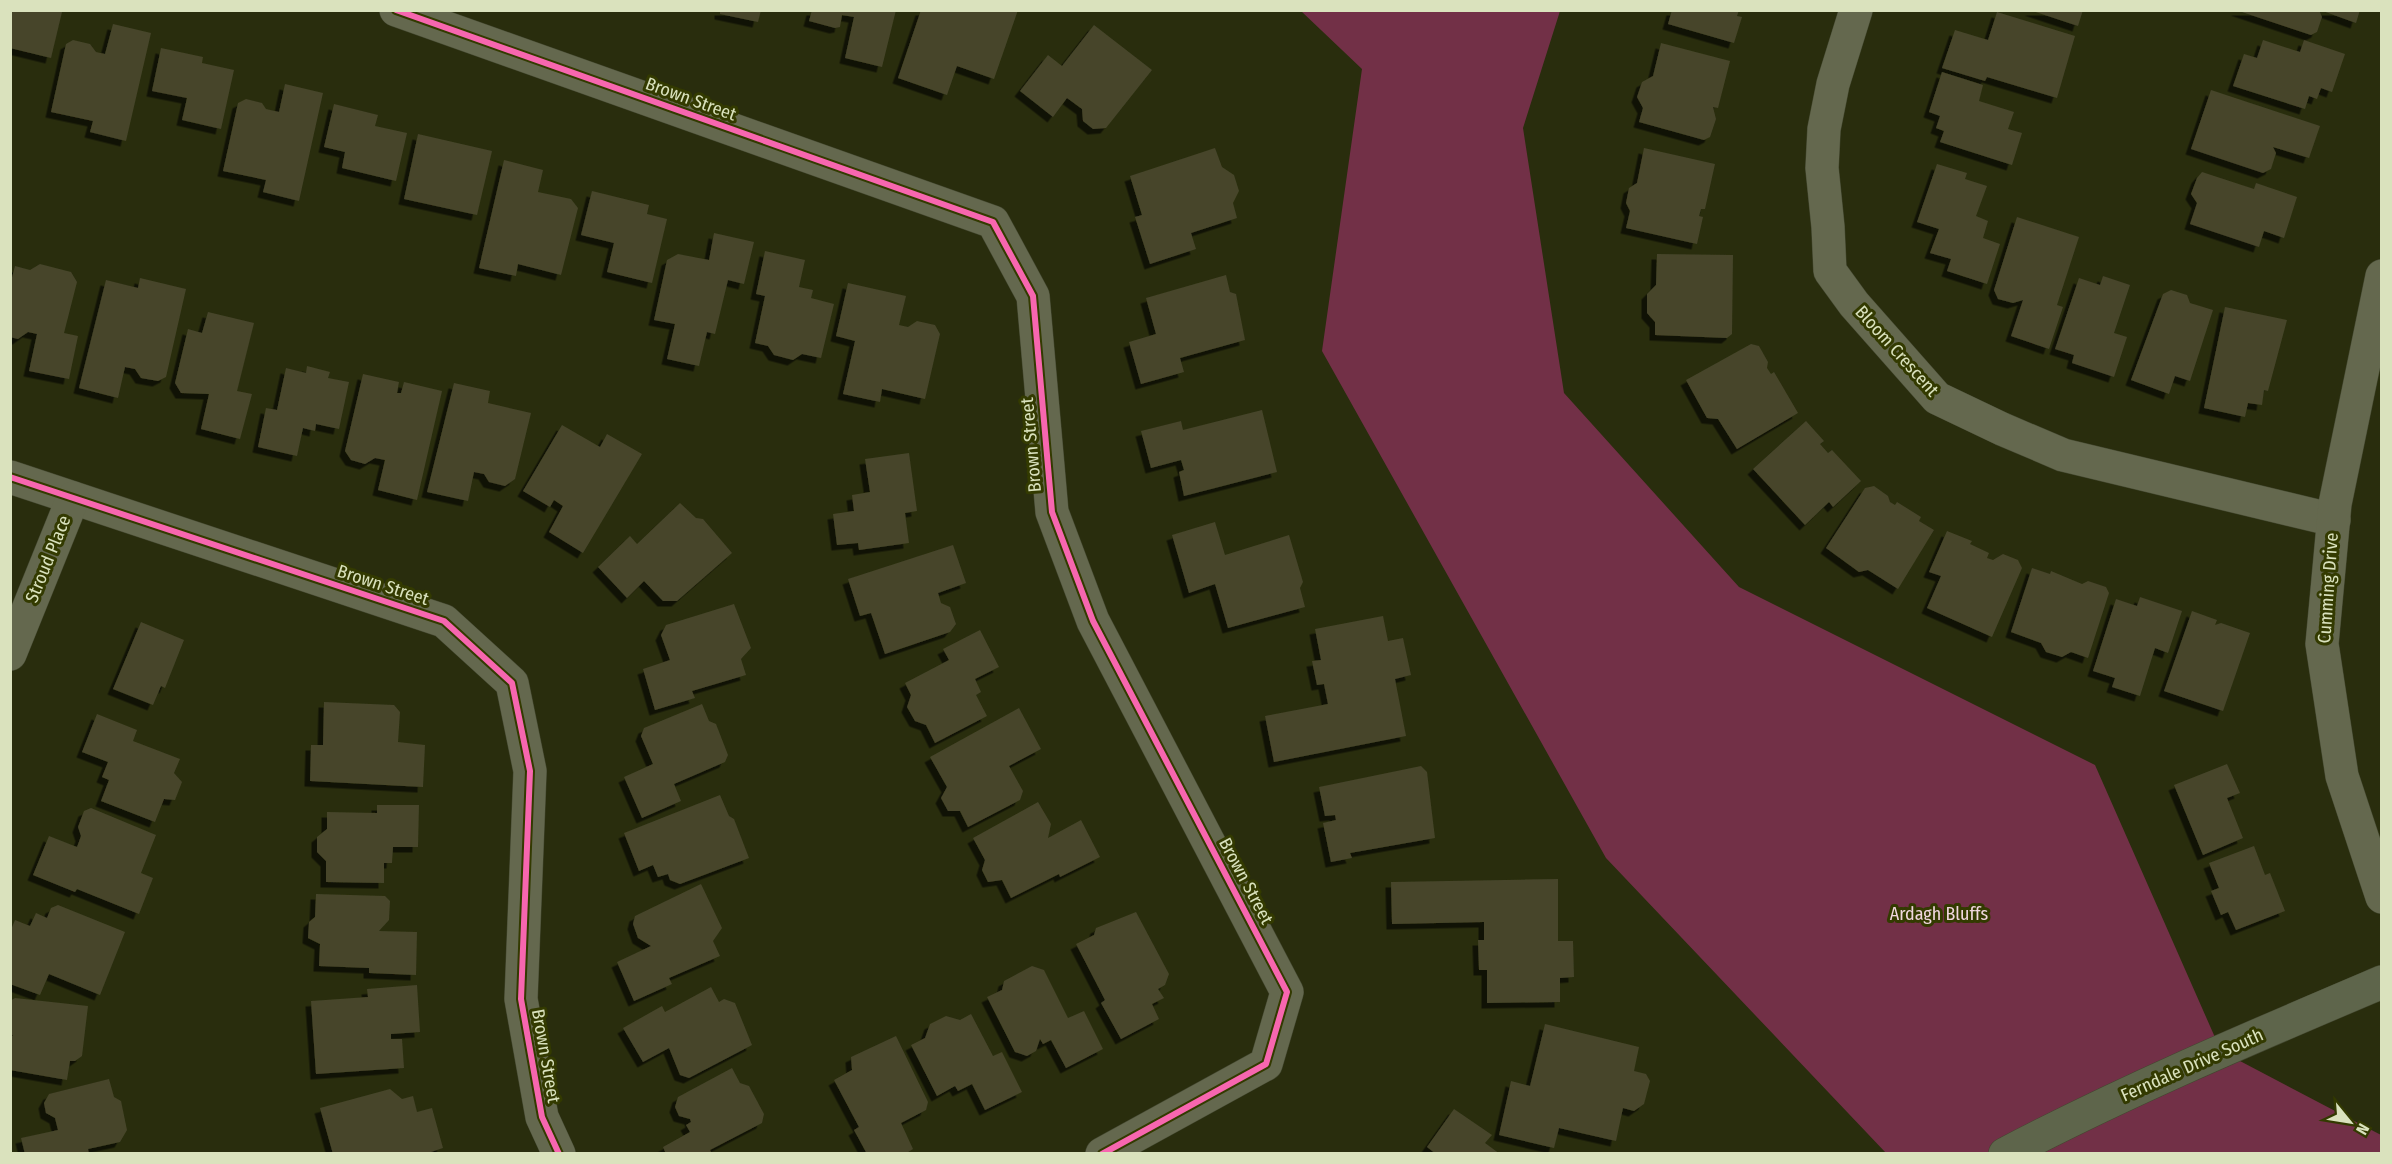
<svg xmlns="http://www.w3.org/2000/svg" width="2392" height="1164" viewBox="0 0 2392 1164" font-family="'Fira Sans Condensed',sans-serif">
<defs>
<filter id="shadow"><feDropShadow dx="-5.5" dy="5.5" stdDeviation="0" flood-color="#0009"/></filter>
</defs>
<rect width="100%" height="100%" fill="#292d0d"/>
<!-- green -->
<polygon fill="#723047" points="1301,11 1560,11 1523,128 1564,393 1739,587 2095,765 2221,1051 2381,1135 2381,1153 1886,1153 1606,858 1322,351 1362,69"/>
<!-- building -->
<g fill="#46452a" filter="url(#shadow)">
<polygon points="10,10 62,12 51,58 10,48"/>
<polygon points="720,10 761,10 758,22 720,14"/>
<polygon points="812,10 896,10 882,67 845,58 854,17 842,15 840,27 835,28 809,21"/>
<polygon points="921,10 1018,10 994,79 957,66 947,95 898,78"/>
<polygon points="1672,10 1739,10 1737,16 1742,17 1734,43 1668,24"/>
<polygon points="2030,10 2083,10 2078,26"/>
<polygon points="2236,10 2319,10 2322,17 2317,32 2311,35"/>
<polygon points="2320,10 2360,10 2356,23"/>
<polygon points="1997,12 2075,36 2057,98 1987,77 1985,81 1942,68 1955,30 1988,40"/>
<polygon points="113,24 151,33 126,141 90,132 93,121 51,112 66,44 73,40 90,44 96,52 105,54"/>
<polygon points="1094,25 1152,70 1106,128 1093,129 1083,121 1082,109 1067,98 1053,117 1020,91 1048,55 1062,66"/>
<polygon points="2263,40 2300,52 2304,40 2345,54 2332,92 2321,88 2317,99 2309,96 2305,109 2233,86 2244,54 2257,58"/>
<polygon points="1661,43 1730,61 1718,108 1713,107 1716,119 1710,137 1704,140 1639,122 1643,108 1637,97 1642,82 1653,76"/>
<polygon points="161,48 203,57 202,63 234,70 221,129 182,120 187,98 152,91"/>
<polygon points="1942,72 1983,85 1979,101 2014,112 2008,129 2022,133 2012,165 1940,142 1944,131 1936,128 1940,116 1929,112"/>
<polygon points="285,84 323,93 299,201 263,192 266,180 223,171 238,103 246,99 262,103 266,109 279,112"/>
<polygon points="2211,90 2320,126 2309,158 2273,147 2276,153 2271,169 2263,173 2191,149"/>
<polygon points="334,104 378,115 375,126 407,133 396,181 342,168 345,152 324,147"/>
<polygon points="418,134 492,151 477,215 404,199"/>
<polygon points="1215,148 1222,167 1234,175 1239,191 1233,203 1237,218 1191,233 1196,249 1150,264 1135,217 1142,215 1130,176"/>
<polygon points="1644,148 1715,164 1705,209 1701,209 1699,216 1703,217 1697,244 1626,228 1630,211 1626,203 1629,188 1637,183"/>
<polygon points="504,160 543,170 538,192 571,199 578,208 561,275 518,264 516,276 479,268"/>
<polygon points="1937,164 1967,173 1965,179 1987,186 1976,216 1988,221 1983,238 2000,244 1987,284 1947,271 1951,259 1930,253 1939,229 1917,222"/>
<polygon points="2202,172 2254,189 2256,183 2297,197 2284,238 2264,231 2259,247 2190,224 2197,203 2191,194 2197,178"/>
<polygon points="592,191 649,205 647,214 667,219 652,283 607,272 614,243 581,235"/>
<polygon points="2017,217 2079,237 2057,305 2063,307 2049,349 2011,336 2023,300 2013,303 1998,299 1994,290"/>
<polygon points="714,233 754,242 744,284 728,280 715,334 707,332 699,366 667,359 675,324 654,320 667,260 678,254 709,260"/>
<polygon points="765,251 805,260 799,287 813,290 811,298 834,304 821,358 802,354 793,360 774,355 768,346 755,343 765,296 756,294"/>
<polygon points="1657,254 1733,255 1732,334 1727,338 1655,335 1655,322 1647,313 1647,294 1656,285"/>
<polygon points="40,264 71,272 77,282 64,333 78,336 69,379 29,371 37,334 28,332 18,339 10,337 10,285 15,266 30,270"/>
<polygon points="1226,275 1230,292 1236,294 1245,340 1180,358 1184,372 1141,384 1129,342 1156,334 1146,298"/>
<polygon points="2103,276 2130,285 2114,333 2127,337 2114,377 2072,363 2074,355 2055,349 2079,278 2100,285"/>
<polygon points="140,278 186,289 166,377 158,381 141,378 135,369 125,367 118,398 79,388 106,280 138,288"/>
<polygon points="848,283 906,296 899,325 908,327 917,321 935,325 940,334 925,399 882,389 880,402 843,394 855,341 836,336"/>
<polygon points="2171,290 2187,295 2190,303 2213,310 2190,381 2175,376 2169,394 2131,380 2163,294"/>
<polygon points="2225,307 2287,320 2268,391 2264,390 2262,405 2248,403 2245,417 2204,408"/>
<polygon points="208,312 254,323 237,391 252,394 240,439 201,429 209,394 181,393 175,383 188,329 202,333"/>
<polygon points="1751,344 1759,346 1768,362 1767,368 1771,374 1774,372 1798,413 1737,449 1718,419 1707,418 1686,380"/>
<polygon points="307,366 330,372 328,378 349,382 339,429 316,424 315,431 303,428 297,456 258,447 266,408 277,410 286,368 306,373"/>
<polygon points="363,374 399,382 397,393 401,393 404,382 442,391 417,500 378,490 385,460 375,458 365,464 351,460 345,451"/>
<polygon points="454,383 490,391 488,403 531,413 515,479 505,486 489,482 484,474 474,472 468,501 427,492"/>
<polygon points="1262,410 1277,472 1184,496 1179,472 1184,470 1181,460 1151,468 1141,431 1181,421 1183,430"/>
<polygon points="1806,421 1824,441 1820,444 1828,453 1832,450 1861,481 1833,507 1829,502 1805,525 1753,469"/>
<polygon points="562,425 600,447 607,434 642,454 583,553 549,532 563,506 554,500 550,507 523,491"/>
<polygon points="909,453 917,511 905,513 909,543 859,550 858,543 837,545 833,514 854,511 852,495 870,492 865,459"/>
<polygon points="1874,486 1888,496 1890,502 1895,505 1897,502 1921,517 1919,521 1934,530 1898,589 1868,570 1859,572 1826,548 1865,488"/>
<polygon points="680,503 696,518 703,519 732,553 677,601 663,601 644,581 627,598 598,567 630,536 637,544"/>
<polygon points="1215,522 1225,555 1289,535 1303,582 1300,588 1305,607 1228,628 1215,584 1189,593 1172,535"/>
<polygon points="1947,531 1972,541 1970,544 1989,553 1987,558 1993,560 2003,554 2018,560 2022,568 1992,637 1927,608 1941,576 1929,572"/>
<polygon points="953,545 966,583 938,593 941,603 950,607 956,624 950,632 885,654 871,613 860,616 848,579"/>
<polygon points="2032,568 2050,574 2051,571 2082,584 2088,581 2106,587 2109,593 2088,658 2071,652 2062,657 2046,652 2041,643 2011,632"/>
<polygon points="2140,597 2182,611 2168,653 2155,648 2140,696 2112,687 2115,678 2093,671 2116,599 2137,606"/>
<polygon points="734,604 751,648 741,659 746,675 692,691 695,698 655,710 643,669 670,660 661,635 666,625"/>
<polygon points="2192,611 2217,620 2215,625 2221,623 2250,633 2223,711 2164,691"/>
<polygon points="1383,616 1388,641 1403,638 1411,675 1395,679 1406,736 1274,762 1265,716 1328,704 1324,684 1317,685 1312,661 1321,660 1315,629"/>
<polygon points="141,622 184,640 165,688 161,686 153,705 113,689"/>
<polygon points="980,630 999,667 975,679 981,692 976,695 987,716 935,743 926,725 915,721 907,707 911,695 905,683 949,660 943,649"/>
<polygon points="324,702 394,705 400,712 398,742 425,745 423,787 310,781 311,745 323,745"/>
<polygon points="702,704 709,721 716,724 728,755 725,762 674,784 681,801 642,818 624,777 653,764 641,736 644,728"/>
<polygon points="1019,708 1041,749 1009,766 1023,791 1020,800 968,827 960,811 948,811 941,798 947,787 930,757"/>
<polygon points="97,714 137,730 133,741 180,759 174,773 182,782 175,800 164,799 155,822 101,801 109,780 102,777 108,762 82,752"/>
<polygon points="2227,764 2240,793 2227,798 2243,838 2203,855 2174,785"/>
<polygon points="1421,766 1427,772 1435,838 1350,853 1352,858 1331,862 1323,823 1336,820 1335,815 1325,816 1319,787"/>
<polygon points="720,795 729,816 734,819 749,858 680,884 670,880 668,874 658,877 653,865 639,871 624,833"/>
<polygon points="1038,802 1051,824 1048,838 1081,820 1100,857 1060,877 1059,874 1011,898 1002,880 988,882 982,870 985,860 973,838"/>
<polygon points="377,805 419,805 418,847 393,847 392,863 384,863 384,883 326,882 326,861 317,852 317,837 327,829 327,812 377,813"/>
<polygon points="91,808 156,835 141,873 153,878 139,914 77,889 75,892 33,875 49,836 77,847 81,836 78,827 84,811"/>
<polygon points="2254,846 2265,875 2270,873 2285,911 2236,930 2228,912 2221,915 2211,891 2219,888 2209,863"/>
<polygon points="1558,879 1558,941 1573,941 1574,977 1560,978 1560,1002 1487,1003 1487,970 1479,970 1478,940 1484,940 1484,922 1392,924 1391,882"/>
<polygon points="701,884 722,928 713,941 720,956 669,978 672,984 634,1001 617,962 651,946 638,938 633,924 635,916"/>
<polygon points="316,894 385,896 390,901 389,920 379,931 417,932 416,975 369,973 369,968 319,966 320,944 308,938 309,922 315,917"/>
<polygon points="58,905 125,932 100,995 49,974 40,995 10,984 10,932 15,920 30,926 36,913 47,918 51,908"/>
<polygon points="1136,912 1169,974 1165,985 1158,989 1164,998 1152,1004 1159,1019 1121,1039 1101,1003 1105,1000 1076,944 1094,935 1096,928"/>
<polygon points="1032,966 1044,970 1068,1018 1084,1011 1103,1049 1066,1068 1051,1040 1043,1044 1040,1039 1036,1051 1027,1056 1015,1052 987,997 1002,990 1004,981"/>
<polygon points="417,985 420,1032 391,1034 391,1039 402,1039 404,1068 316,1074 311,1001 368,997 367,989"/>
<polygon points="711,987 719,1002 724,999 735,1003 752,1045 689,1078 680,1075 669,1048 643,1062 623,1028 662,1006 665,1012"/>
<polygon points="15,998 88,1006 82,1056 75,1061 70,1061 67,1080 10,1070 10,1036 13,1036 10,1032 10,1001"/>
<polygon points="971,1014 993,1056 1002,1052 1022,1092 985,1110 972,1084 958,1091 955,1086 937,1096 911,1045 925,1038 930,1024 946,1016 960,1020"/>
<polygon points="1545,1024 1639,1047 1634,1071 1646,1074 1650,1081 1644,1104 1634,1111 1623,1108 1616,1141 1559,1128 1554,1148 1499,1135 1511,1081 1530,1086"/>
<polygon points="896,1036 928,1102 926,1110 901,1123 913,1149 905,1154 867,1154 854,1130 859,1127 834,1080 852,1070 851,1057"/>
<polygon points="732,1068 740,1083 749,1086 764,1114 762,1123 710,1150 712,1154 666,1154 663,1147 690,1132 686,1125 691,1122 690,1119 679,1116 675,1107 678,1097"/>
<polygon points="109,1079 114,1097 121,1101 127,1130 120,1142 88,1149 89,1154 25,1154 21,1138 58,1130 55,1118 46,1113 44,1103 49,1094"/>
<polygon points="390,1089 402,1099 413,1096 417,1112 432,1108 443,1148 425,1154 333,1154 320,1108"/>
<polygon points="1454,1109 1492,1135 1485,1143 1500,1154 1436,1154 1427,1147"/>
</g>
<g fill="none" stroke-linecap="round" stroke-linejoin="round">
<!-- street casing -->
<g stroke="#43472f" stroke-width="34">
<g id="street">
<polyline points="396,10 993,222 1033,296 1052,512 1093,621 1287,992 1266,1064 1102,1154"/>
<polyline points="1856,10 1833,84 1824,129 1822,168 1828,227 1830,271 1854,304 1937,398 2002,429 2063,455 2334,520"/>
<polyline points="2382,276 2335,504 2322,644 2342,776 2382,897"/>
<polyline points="10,477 444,621 512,683 530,771 521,999 542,1117 559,1154"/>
<polyline points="10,654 73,498"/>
</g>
</g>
<!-- secondary casing -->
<g stroke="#43472f" stroke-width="34">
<path id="secondary" d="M2005,1154C2127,1090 2255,1036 2382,982"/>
</g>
<!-- street -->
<use href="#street" stroke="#64684e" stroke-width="33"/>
<!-- secondary -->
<use href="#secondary" stroke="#5e654b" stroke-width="33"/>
<!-- cycleway casing -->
<g stroke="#333a00" stroke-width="10">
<g id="cycleway">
<polyline points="396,10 993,222 1033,296 1052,512 1093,621 1287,992 1266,1064 1102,1154"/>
<polyline points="10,477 444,621 512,683 530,771 521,999 542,1117 559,1154"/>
</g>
</g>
<!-- cycleway -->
<use href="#cycleway" stroke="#f766af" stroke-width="6"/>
</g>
<g text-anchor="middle" stroke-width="6" stroke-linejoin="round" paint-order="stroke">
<!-- street labels -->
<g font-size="18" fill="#dae2bd" stroke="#333a00">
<text transform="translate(691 99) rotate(20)" y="6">Brown Street</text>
<text transform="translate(1897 351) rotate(48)" y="6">Bloom Crescent</text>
<text transform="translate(1031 445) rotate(-95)" y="6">Brown Street</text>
<text transform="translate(48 559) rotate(-68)" y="6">Stroud Place</text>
<text transform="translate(383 585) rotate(18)" y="6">Brown Street</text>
<text transform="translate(2328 588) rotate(-86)" y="6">Cumming Drive</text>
<text transform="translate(1246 881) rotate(62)" y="6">Brown Street</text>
<text transform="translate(546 1056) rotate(80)" y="6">Brown Street</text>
<text transform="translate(2192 1065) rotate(-24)" y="6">Ferndale Drive South</text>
</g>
<!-- park labels -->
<g font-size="18" fill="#f1d7df" stroke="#333a00">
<text x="1939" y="920">Ardagh Bluffs</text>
</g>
</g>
<!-- border -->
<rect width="2392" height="1164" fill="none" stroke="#dae2bd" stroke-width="24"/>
<!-- north arrow -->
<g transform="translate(2350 1122) rotate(120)" stroke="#333a00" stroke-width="4.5" paint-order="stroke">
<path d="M0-4.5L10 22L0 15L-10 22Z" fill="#dae2bd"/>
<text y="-9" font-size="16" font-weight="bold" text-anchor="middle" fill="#dae2bd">N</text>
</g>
</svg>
